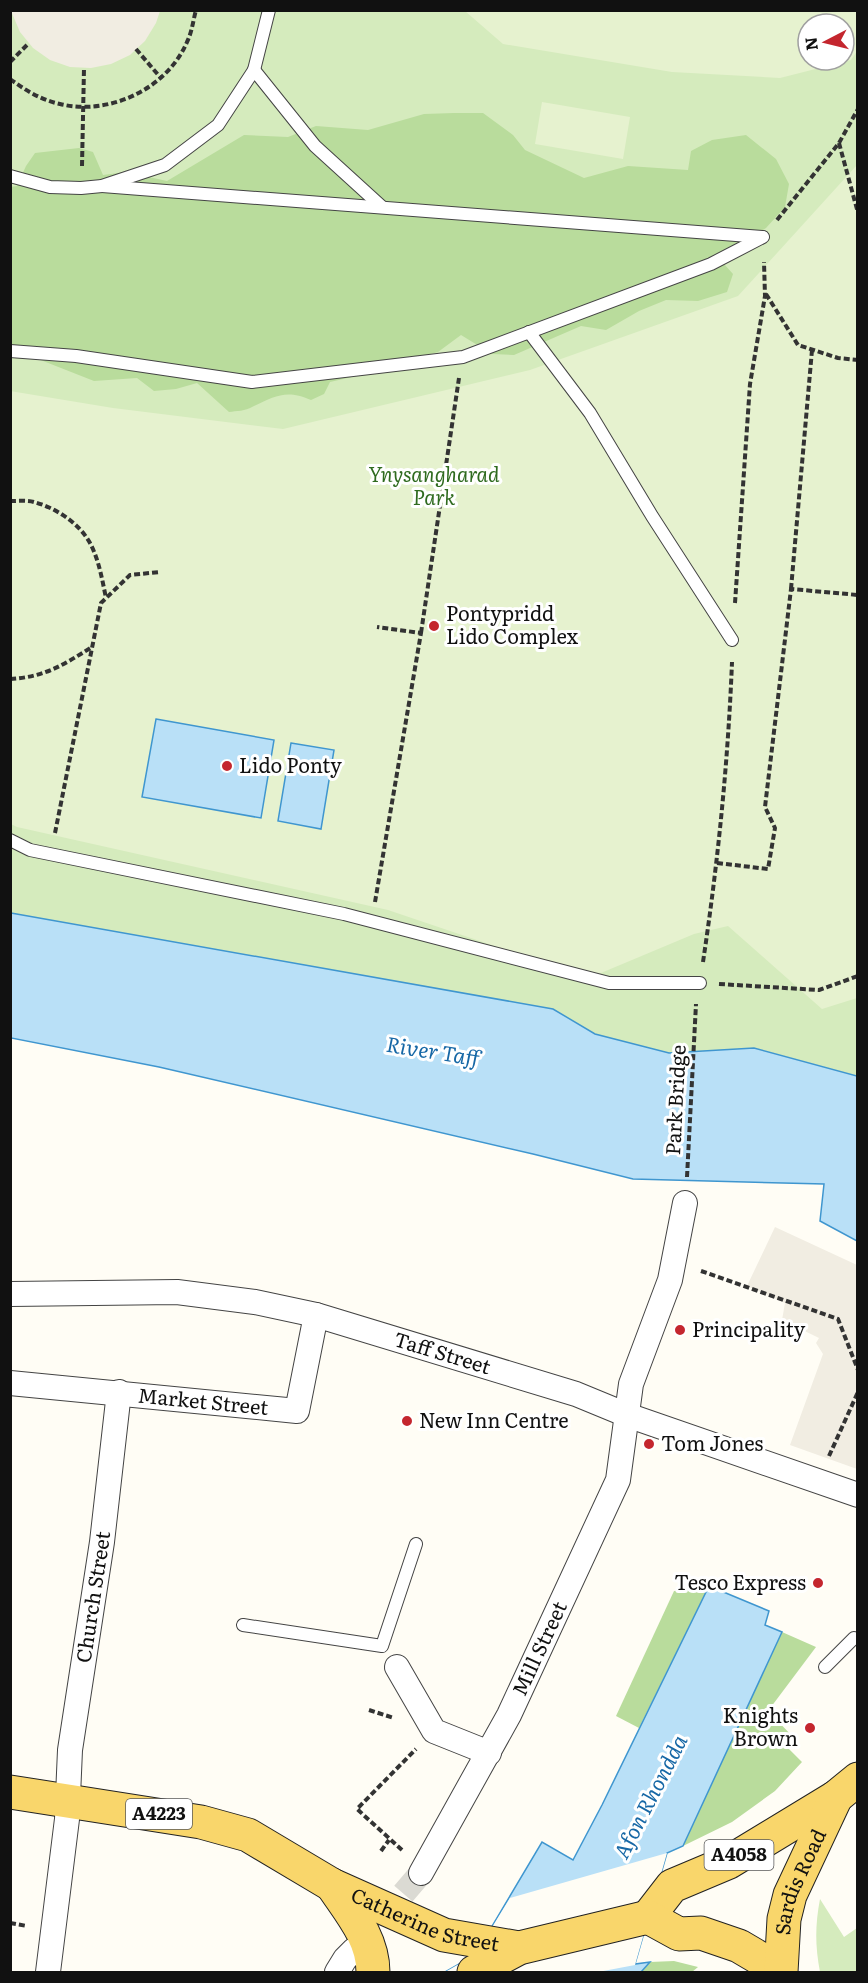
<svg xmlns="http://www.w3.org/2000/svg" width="868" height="1983" viewBox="0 0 868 1983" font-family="Literata,serif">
<rect width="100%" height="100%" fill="#fffdf5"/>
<!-- green -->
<g fill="#d5ebbd" fill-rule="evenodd">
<path d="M10,11H857V1076L755,1048L669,1053L595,1034L553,1009L11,913ZM808,24H844V60H808Z"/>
<path d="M820,1899L844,1937L857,1928V1972H820C815,1946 815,1925 820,1899Z"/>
</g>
<!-- forest -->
<g fill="#b9dc9c">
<path d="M454,113H483L513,135L525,150L584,178L628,166L688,170L691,151L712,140L746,135L776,159L789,184L785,207L766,228L740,244L724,264L733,274L727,292L698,301L666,300L639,311L606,330L581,326L514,355L492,354L461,335L438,352L416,358L377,362L356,376L330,382L324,394L311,400C286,389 275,396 252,407C246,411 236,411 229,412L197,383L176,389L154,391L137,378L94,381L33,357L11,344L10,187L17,186L26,166L35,153L79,148L93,152L103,175L126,172L167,181L244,135L288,137L316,126L368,130L424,114Z"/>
<polygon points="709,1586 639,1728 616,1716 674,1591"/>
<polygon points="782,1632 816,1647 768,1711 796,1740 788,1748 802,1762 775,1791 732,1822 683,1846"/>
<polygon points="674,1961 698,1967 692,1972 641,1972 650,1962"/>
</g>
<!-- pitch -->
<g fill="#e6f2cf" fill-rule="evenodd">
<path d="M465,11H857V51L851,60L780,78L672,72L503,44ZM808,24H844V60H808Z"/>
<polygon points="542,102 630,117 623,159 535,144"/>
<polygon points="857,165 857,998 822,1009 728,926 694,934 589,978 388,910 17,827 11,824 10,391 113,408 283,429 530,370 738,296"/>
</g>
<!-- plaza -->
<g fill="#f1ede2">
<polygon points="11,11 11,10 160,11 156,23 145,41 130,55 111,64 91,68 70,67 50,60 33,48 20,32"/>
<polygon points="775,1227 857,1265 857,1469 790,1445 823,1354 816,1343 819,1338 782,1320 785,1303 747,1286"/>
</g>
<!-- water -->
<g fill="#b9e0f7" stroke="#3f96cf" stroke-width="1.5">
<polygon points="156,719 274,740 261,818 142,797"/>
<polygon points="291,743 334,750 321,829 278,821"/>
<polygon points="11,913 553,1009 595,1034 669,1053 754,1048 857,1076 857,1241 820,1221 824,1184 633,1179 533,1154 159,1067 11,1038"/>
<polygon points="709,1586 769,1611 765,1625 782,1632 683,1846 667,1853 635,1964 650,1962 641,1972 445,1972 475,1955 542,1842 573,1860 602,1805"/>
</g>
<!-- pier -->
<polygon fill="#fffdf5" points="667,1853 635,1965 598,1972 445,1972 475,1955 510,1898"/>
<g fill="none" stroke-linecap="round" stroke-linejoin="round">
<!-- street-tunnel -->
<polyline stroke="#dbdad3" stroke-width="24" stroke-dasharray="24 12" stroke-linecap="butt" points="380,1921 421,1873"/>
<!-- lane casing -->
<g stroke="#444" stroke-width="14">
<g id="lane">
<polyline points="254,70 315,146 382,207"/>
<polyline points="10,176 50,187 81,188 102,186 165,165 218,125 254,70 269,10"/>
<polyline points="102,186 762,237"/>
<polyline points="529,332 590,413 652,516 732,640"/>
<polyline points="10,351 76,356 252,382 463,357 711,264 763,237"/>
<polyline points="10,840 30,850 344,914 609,983 700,983"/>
<polyline points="243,1625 382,1646 416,1544"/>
<polyline points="825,1667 854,1638 858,1639"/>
</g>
</g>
<!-- street casing -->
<g stroke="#444" stroke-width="26">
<g id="street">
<path id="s1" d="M10,1294L177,1292L255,1302L316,1315L576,1394L627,1415L858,1495"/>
<path id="s2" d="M10,1383L297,1411L316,1315"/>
<polyline points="397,1667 434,1731 489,1753"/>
<path id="s3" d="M421,1873L509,1715L618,1480L631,1384L670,1280L685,1203"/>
<path id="s4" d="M48,1972L67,1819L70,1750L102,1542L119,1392"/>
<polyline points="337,1972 345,1959 354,1950"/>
</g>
</g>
<!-- primary casing -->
<g stroke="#222" stroke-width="35">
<g id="primary">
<path id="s5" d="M10,1792L201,1822L248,1835L332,1885L444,1935L519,1948"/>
<path d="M332,1885C350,1912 373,1938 373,1972"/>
<polyline points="648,1917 672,1886 729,1862 836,1797 858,1779"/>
<polyline points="474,1972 519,1948 648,1917 679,1934 701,1933 739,1946 761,1959 774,1972"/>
<path id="s6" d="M781,1972L784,1919L790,1895L836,1797"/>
</g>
</g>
<!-- path -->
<g stroke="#333" stroke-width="4" stroke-dasharray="6 3" stroke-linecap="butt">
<polyline points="136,49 160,77"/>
<polyline points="10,62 29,43"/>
<path d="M10,79C25,90 41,100 60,104C109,116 167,89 187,42C192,32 193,21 196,10"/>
<polyline points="839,143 858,213"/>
<polyline points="82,166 84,68"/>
<polyline points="777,220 839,143 858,109"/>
<polyline points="766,294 798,345 838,358 858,360"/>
<path d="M10,501C18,501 27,500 34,502C56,508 79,523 90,543C99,560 102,579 106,598"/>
<polyline points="791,589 812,350"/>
<polyline points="735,603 750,384 765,296 764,262"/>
<polyline points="421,633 459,378"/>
<path d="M10,679C45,677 63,665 92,647"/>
<polyline points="55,833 101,603 130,575 160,572"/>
<polyline points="717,863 768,869 775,828 765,807 791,589 858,595"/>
<polyline points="375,902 421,633 377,627"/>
<path d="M703,962C718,862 728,763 732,662"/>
<polyline points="719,984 819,990 858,976"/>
<polyline points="687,1177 696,1004"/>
<polyline points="701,1271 838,1319 858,1370"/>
<polyline points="829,1456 858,1392"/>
<polyline points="369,1710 394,1718"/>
<polyline points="402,1850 357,1809 416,1749"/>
<polyline points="381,1851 389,1840"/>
<polyline points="10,1923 27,1926"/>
</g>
<!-- lane -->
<use href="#lane" stroke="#fff" stroke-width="12"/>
<!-- street -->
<use href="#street" stroke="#fff" stroke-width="24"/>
<!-- primary -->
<use href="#primary" stroke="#f9d66b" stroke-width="33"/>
</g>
<!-- markers -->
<g fill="#c4262e" stroke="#fff" stroke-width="2">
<circle cx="434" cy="626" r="6"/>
<circle cx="227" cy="766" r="6"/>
<circle cx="680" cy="1330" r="6"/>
<circle cx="407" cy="1421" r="6"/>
<circle cx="649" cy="1444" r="6"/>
<circle cx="818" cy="1583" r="6"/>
<circle cx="810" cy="1728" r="6"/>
</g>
<g text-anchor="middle" stroke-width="6" stroke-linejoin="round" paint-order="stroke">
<!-- shield labels -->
<g fill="#fff" stroke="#585858" stroke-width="1.5">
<rect x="126" y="1799" width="66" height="30" rx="4.5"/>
<rect x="704.5" y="1840" width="69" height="30" rx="4.5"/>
</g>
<g font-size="18" font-weight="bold" fill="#111">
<text x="159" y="1820">A4223</text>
<text x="739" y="1861">A4058</text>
</g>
<!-- park labels -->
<g font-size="20" font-style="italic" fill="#2f6b1f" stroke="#fff">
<text x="434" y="482">Ynysangharad<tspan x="434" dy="23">Park</tspan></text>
</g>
<!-- poi labels -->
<g font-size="20" fill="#111" stroke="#fff" text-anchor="start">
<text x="446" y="621">Pontypridd<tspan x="446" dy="23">Lido Complex</tspan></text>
<text x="239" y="773">Lido Ponty</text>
<text x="692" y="1337">Principality</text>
<text x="419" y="1428">New Inn Centre</text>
<text x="661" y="1451">Tom Jones</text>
<text x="806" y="1590" text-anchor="end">Tesco Express</text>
<text x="798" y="1723" text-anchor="end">Knights<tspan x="798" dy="23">Brown</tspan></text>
</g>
<!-- street labels -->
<g font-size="20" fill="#111" stroke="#fff">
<text transform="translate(676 1100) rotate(-87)" y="7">Park Bridge</text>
<text dy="7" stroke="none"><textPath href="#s1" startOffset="440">Taff Street</textPath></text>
<text dy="7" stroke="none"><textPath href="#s2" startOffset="194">Market Street</textPath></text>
<text dy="7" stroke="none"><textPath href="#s4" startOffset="378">Church Street</textPath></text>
<text dy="7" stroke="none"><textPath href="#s3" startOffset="254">Mill Street</textPath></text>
<text dy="7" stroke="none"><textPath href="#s6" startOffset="93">Sardis Road</textPath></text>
<text dy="7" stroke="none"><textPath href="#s5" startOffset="440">Catherine Street</textPath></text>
</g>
<!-- water labels -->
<g font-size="21" font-style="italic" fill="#1768a6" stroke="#fff">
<text transform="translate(433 1052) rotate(9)" y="7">River Taff</text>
<text transform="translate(651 1797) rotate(-63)" y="7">Afon Rhondda</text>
</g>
</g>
<!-- border -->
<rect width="868" height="1983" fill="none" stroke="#111111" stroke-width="24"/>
<!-- north arrow -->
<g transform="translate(826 42) rotate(263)"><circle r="28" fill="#ffffff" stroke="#a0a0a0" stroke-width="1.5"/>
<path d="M0-4.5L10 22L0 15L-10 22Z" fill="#c4262e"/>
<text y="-9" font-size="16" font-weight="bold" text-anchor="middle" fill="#111111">N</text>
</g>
</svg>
